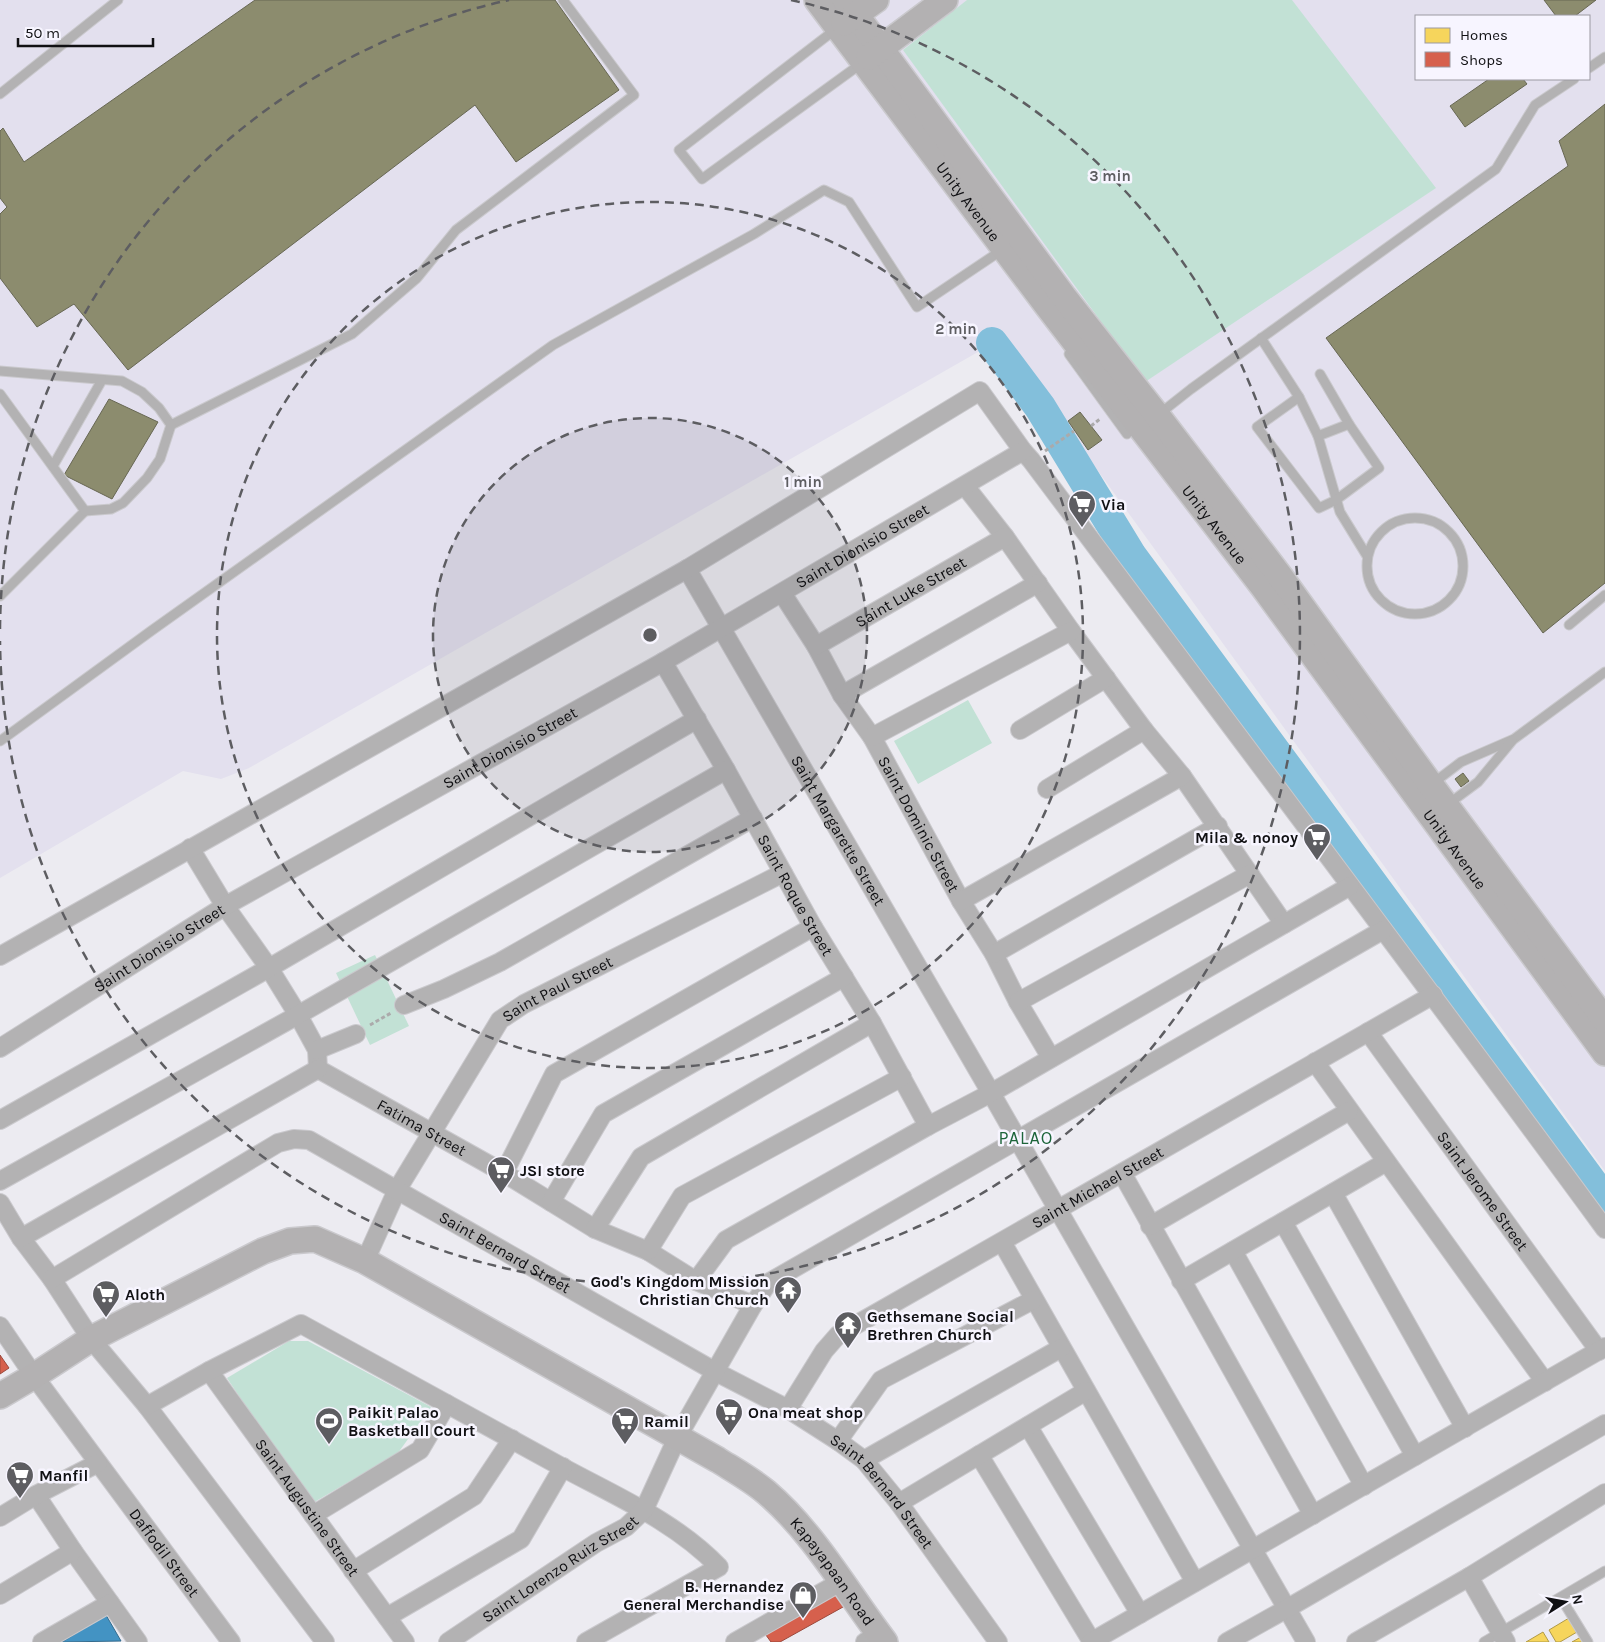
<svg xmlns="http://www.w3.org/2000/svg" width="1605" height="1642" viewBox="0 0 1605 1642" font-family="Karla,sans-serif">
<rect width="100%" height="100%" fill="#ecebf1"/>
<!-- built -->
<path fill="#e3e0ee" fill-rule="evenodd" d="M0,0H1605V1171L1001,337L985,348L249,768L221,779L183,771L0,878ZM1416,16H1589V79H1416Z"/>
<!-- green -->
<g fill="#c2e1d5">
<polygon points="967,0 1292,0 1436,188 1145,382 903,50"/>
<polygon points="968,700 992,743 918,784 894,741"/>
<polygon points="375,955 409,1026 370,1045 336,973"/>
<polygon points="289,1341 308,1341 431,1407 398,1453 311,1504 227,1378"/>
</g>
<!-- homes -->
<g fill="#f6d55c" stroke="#b19a46">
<polygon points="1569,1618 1577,1632 1560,1642 1556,1642 1549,1630"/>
<polygon points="1543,1632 1549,1642 1526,1642"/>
<polygon points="1581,1637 1584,1642 1572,1642"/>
</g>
<!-- shops -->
<g fill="#d6604d" stroke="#9b483c">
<polygon points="0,1355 9,1368 0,1374"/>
<polygon points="836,1589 843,1607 780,1642 771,1642 763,1631"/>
</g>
<!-- schools -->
<polygon fill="#4393c3" stroke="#346c8e" points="106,1615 121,1641 62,1642"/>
<!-- industry -->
<g fill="#8c8c6e" stroke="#676753">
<polygon points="255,0 555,0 619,90 516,162 475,105 128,370 74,304 37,327 0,278 0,214 7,207 0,198 0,131 3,128 24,162"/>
<polygon points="1544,0 1596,0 1575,16 1556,16"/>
<polygon points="1489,79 1523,79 1527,84 1465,127 1450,106"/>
<polygon points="1605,104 1605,583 1543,633 1326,338 1568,166 1559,141"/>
<polygon points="109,399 158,422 112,499 64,475"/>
<polygon points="1080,412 1102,440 1088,450 1068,421"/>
<polygon points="1463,773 1469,781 1461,787 1455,779"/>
</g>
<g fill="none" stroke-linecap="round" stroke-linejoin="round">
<!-- river -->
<polyline stroke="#83bfdb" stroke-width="32" points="992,343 1040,407 1131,556 1605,1201"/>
<!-- lane casing -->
<g stroke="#cac9cd" stroke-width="11">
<g id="lane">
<polyline points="836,29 679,150 702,179 862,63"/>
<polyline points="1589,68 1605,57"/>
<polyline points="0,94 118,0"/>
<polyline points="1261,338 1299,397 1318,436 1340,512 1367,556"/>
<polyline points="1069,354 1127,434"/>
<polyline points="0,371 122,381 142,392 159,408 171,425 352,334 417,278 456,230 634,95 563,0"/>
<polyline points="0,394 85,511 0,596"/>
<polyline points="1299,397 1257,427 1319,508 1336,500 1379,468 1349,424 1320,374"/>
<polyline points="1158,415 1191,389 1496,169 1535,105 1574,79"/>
<polyline points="1318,436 1349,424"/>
<polyline points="53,466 102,380"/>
<polyline points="85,511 111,509 123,503 147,478 160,459 171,425"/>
<circle cx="1415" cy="566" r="48"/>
<polyline points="1569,625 1605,595"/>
<polyline points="0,741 151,631 553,345 754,234 824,190 849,202 917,307 1002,250"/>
<polyline points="1432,784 1461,762 1514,739 1605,672"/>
<polyline points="1447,805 1478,782 1512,741"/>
<polyline points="1561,1598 1588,1642"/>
<polyline points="1484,1642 1605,1571"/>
</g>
</g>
<!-- street casing -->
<g stroke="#cac9cd" stroke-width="20">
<g id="street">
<polyline points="965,486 1005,537 1071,631 1144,730 1182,776 1284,924"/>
<path id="s1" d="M687,569L991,1093L1306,1642"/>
<path id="s2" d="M782,593L816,646L842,695L872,737L961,901L994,954L1018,1002L1051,1058"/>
<path id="s3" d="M816,646L1005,537"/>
<path id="s4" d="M663,662L726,770L813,927L872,1023L928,1126"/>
<polyline points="842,695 1038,583"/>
<polyline points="1020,730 1106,678"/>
<polyline points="872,737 1071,631"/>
<polyline points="1047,789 1144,730"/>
<polyline points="190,848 225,906 269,968 298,1015 317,1050 318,1069"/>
<polyline points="961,901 1182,776"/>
<polyline points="994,954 1218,826"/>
<path d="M0,956L687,569L980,391L1023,451L1031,460C1223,716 1416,971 1605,1229"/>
<polyline points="1018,1002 1250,874"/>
<polyline points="404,1005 444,989 500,962 753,818"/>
<path id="s5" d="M1368,1032L1599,1351"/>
<path id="s6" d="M0,1048L225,906L663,662L1023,451"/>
<polyline points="317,1050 356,1034"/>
<polyline points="1315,1062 1545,1382"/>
<path id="s7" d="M318,1069L504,1173L595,1229L648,1251L696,1281L753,1305"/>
<polyline points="0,1120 269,968 697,719"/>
<polyline points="504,1173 554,1074 813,927"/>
<polyline points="1122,1173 1313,1515"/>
<polyline points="0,1181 298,1015 726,770"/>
<polyline points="1333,1193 1465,1428"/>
<polyline points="551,1202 603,1114 844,977"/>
<polyline points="0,1203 21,1238 52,1279 91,1339 147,1406 325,1642"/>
<polyline points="1283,1222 1415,1456"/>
<polyline points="1150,1226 1349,1111"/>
<polyline points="595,1229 641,1157 872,1023"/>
<polyline points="21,1238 318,1069"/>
<polyline points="1002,1242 1195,1582"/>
<polyline points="648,1251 682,1196 902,1077"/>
<polyline points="1233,1251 1364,1486"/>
<path id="s8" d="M365,1261L397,1190L500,1020L524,1004L783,873"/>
<path id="s9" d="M52,1279L278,1143L294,1139L309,1140L716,1372L788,1409L838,1441L864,1460L899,1503L998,1642"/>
<polyline points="696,1281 726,1240 928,1126 991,1093 1350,886"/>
<polyline points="1181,1281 1386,1162"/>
<path id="s10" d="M0,1326L34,1376L231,1642"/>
<path id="s11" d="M209,1371L405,1642"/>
<path d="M147,1406L209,1371L301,1324C387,1371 473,1419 560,1466C615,1496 675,1521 719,1567L586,1642"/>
<path id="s12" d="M788,1409L824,1351L838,1335L1433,995"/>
<polyline points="1028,1426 1140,1614"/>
<polyline points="838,1441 881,1380 1033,1300"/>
<polyline points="979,1455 1092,1642"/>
<polyline points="864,1460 1061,1348"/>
<polyline points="36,1495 73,1551 138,1642"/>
<polyline points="899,1503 1086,1391"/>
<polyline points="313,1515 420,1450 447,1404"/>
<polyline points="0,1517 36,1495 98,1463"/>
<polyline points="353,1571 474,1496 512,1439"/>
<polyline points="1469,1577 1506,1642"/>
<polyline points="0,1595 73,1551"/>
<polyline points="387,1617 521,1539 563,1467"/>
<polyline points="42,1642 110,1603"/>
<path id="s13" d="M448,1642L596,1543L626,1527L644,1510L677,1438L753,1305L768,1283L1383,930"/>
<polyline points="735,1642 842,1581"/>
<polyline points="865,1642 879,1634"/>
<polyline points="1091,1642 1605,1347"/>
<polyline points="1227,1642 1288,1608 1605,1424"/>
<polyline points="1356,1642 1469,1577 1605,1493"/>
</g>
</g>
<!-- secondary casing -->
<g stroke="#cac9cd" stroke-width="28">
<g id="secondary">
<path id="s14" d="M817,0L1048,307L1263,587L1605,1053"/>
<polyline points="845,0 1064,297 1157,415 1280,576 1431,785 1605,1020"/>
<polyline points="844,23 876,0"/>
<polyline points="869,57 945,0"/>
<path id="s15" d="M0,1396L34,1376L91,1339L263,1251L290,1241L315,1239L365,1261L718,1460C734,1470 752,1480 766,1492C815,1534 846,1591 885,1642"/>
</g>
</g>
<!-- path -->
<g stroke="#abaaab" stroke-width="3" stroke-dasharray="4 2.5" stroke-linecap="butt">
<polyline points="1091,426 1100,419"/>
<polyline points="1045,451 1074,431"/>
<polyline points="370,1025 391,1013"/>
</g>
<!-- lane -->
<use href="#lane" stroke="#b3b2b3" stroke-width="9"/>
<!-- street -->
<use href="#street" stroke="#b3b2b3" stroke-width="18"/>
<!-- secondary -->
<use href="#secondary" stroke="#b3b1b2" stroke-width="25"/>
</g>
<!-- distance rings -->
<circle cx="650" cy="635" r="217" fill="#5d5d61" fill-opacity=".12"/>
<g fill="none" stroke="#5d5d61" stroke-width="2.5" stroke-dasharray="9 6">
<circle cx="650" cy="635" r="217"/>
<circle cx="650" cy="635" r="433"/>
<path d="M0 629A650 650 0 0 1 509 0M791 0A650 650 0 1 1 0 641"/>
</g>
<!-- icons -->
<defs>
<g id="supermarket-pin" transform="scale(1.4375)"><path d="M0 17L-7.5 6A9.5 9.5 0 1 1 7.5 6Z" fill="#5d5d61" stroke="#f7f5ff"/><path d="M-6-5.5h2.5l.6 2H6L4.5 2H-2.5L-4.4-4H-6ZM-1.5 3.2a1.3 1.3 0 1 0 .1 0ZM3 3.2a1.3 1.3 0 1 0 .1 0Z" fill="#fff"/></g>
<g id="temple-pin" transform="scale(1.4375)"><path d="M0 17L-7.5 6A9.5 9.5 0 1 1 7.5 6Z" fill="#5d5d61" stroke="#f7f5ff"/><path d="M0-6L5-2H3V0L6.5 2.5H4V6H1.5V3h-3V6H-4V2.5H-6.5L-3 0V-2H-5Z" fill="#fff"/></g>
<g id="stadium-pin" transform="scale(1.4375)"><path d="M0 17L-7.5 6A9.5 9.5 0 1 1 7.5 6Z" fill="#5d5d61" stroke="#f7f5ff"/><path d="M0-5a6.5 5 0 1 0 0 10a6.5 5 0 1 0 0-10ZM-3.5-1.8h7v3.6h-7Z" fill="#fff"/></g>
<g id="shop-pin" transform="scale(1.4375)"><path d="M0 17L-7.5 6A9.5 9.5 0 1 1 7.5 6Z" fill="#5d5d61" stroke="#f7f5ff"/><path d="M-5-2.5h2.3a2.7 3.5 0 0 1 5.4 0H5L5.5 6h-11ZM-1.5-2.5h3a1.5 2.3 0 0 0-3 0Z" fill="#fff"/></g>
</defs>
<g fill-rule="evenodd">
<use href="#supermarket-pin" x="1082" y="504"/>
<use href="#supermarket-pin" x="1317" y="837"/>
<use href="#supermarket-pin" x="501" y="1170"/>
<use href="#temple-pin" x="788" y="1290"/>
<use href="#supermarket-pin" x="106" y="1294"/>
<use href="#temple-pin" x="848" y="1325"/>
<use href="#supermarket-pin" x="729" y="1412"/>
<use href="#stadium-pin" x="329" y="1421"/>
<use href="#supermarket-pin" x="625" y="1421"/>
<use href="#supermarket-pin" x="20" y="1475"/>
<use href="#shop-pin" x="803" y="1595"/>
</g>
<g text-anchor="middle" stroke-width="5" stroke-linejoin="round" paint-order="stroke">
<!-- street labels -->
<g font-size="16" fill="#101013" stroke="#f7f5ff">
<text dy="6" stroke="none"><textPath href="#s14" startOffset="252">Unity Avenue</textPath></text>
<text dy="6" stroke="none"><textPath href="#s14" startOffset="658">Unity Avenue</textPath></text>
<text dy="6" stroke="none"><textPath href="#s6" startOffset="998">Saint Dionisio Street</textPath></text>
<text dy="6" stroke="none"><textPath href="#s3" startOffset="109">Saint Luke Street</textPath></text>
<text dy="6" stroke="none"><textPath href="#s6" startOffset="592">Saint Dionisio Street</textPath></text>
<text dy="6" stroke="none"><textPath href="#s2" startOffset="269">Saint Dominic Street</textPath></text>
<text dy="6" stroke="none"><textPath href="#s1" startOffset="302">Saint Margarette Street</textPath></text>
<text dy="6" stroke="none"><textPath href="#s14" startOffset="1062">Unity Avenue</textPath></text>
<text dy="6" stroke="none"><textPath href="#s4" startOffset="268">Saint Roque Street</textPath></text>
<text dy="6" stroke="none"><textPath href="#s6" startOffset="188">Saint Dionisio Street</textPath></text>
<text dy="6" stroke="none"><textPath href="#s8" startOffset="342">Saint Paul Street</textPath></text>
<text dy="6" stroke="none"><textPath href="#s7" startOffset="119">Fatima Street</textPath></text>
<text dy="6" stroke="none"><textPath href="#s12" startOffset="388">Saint Michael Street</textPath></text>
<text dy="6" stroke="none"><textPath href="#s5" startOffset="196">Saint Jerome Street</textPath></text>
<text dy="6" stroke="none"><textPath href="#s9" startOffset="521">Saint Bernard Street</textPath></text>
<text dy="6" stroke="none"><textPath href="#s9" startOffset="971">Saint Bernard Street</textPath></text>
<text dy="6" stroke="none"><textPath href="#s11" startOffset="168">Saint Augustine Street</textPath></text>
<text dy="6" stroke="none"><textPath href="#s10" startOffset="280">Daffodil Street</textPath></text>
<text dy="6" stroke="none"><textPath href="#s13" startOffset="134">Saint Lorenzo Ruiz Street</textPath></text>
<text dy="6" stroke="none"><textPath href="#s15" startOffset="976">Kapayapaan Road</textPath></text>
</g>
<!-- poi labels -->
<g font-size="16" font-weight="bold" fill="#101013" stroke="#f7f5ff" text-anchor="start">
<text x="1101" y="510">Via</text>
<text x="1298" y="843" text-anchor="end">Mila &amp; nonoy</text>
<text x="520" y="1176">JSI store</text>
<text x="769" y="1287" text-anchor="end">God's Kingdom Mission<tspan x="769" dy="18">Christian Church</tspan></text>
<text x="125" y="1300">Aloth</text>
<text x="867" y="1322">Gethsemane Social<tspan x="867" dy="18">Brethren Church</tspan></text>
<text x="348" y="1418">Paikit Palao<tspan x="348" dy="18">Basketball Court</tspan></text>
<text x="748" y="1418">Ona meat shop</text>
<text x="644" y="1427">Ramil</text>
<text x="39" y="1481">Manfil</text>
<text x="784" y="1592" text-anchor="end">B. Hernandez<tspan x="784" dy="18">General Merchandise</tspan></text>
</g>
<!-- neighbourhood labels -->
<g font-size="18" letter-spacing="1" fill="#1d653a" stroke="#f7f5ff">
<text x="1026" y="1144">PALAO</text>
</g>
</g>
<circle cx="650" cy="635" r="8" fill="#5d5d61" stroke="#f7f5ff" stroke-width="2.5"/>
<g font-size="15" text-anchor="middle" font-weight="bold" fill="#5d5d61" stroke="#f7f5ff" stroke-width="5" stroke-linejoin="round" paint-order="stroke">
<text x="1110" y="181">3 min</text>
<text x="956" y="334">2 min</text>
<text x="803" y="487">1 min</text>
</g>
<!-- legend -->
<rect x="1415" y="15" width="175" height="65" fill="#f7f5ff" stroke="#9b99a1"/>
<rect x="1425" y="28" width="25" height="15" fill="#f6d55c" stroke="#9b99a1"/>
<text x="1460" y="40" font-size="15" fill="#101013">Homes</text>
<rect x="1425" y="52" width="25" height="15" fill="#d6604d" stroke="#9b99a1"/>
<text x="1460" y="65" font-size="15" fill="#101013">Shops</text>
<!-- north arrow -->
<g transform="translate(1565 1602) rotate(79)" stroke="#f7f5ff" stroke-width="4" paint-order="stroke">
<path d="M0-4L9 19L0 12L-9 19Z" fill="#101013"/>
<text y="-8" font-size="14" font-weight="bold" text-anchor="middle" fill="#101013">N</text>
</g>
<!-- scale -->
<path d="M18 38v8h135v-8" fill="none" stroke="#101013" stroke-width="2.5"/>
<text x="25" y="38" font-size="15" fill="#101013" stroke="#f7f5ff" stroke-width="4" paint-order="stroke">50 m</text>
</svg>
